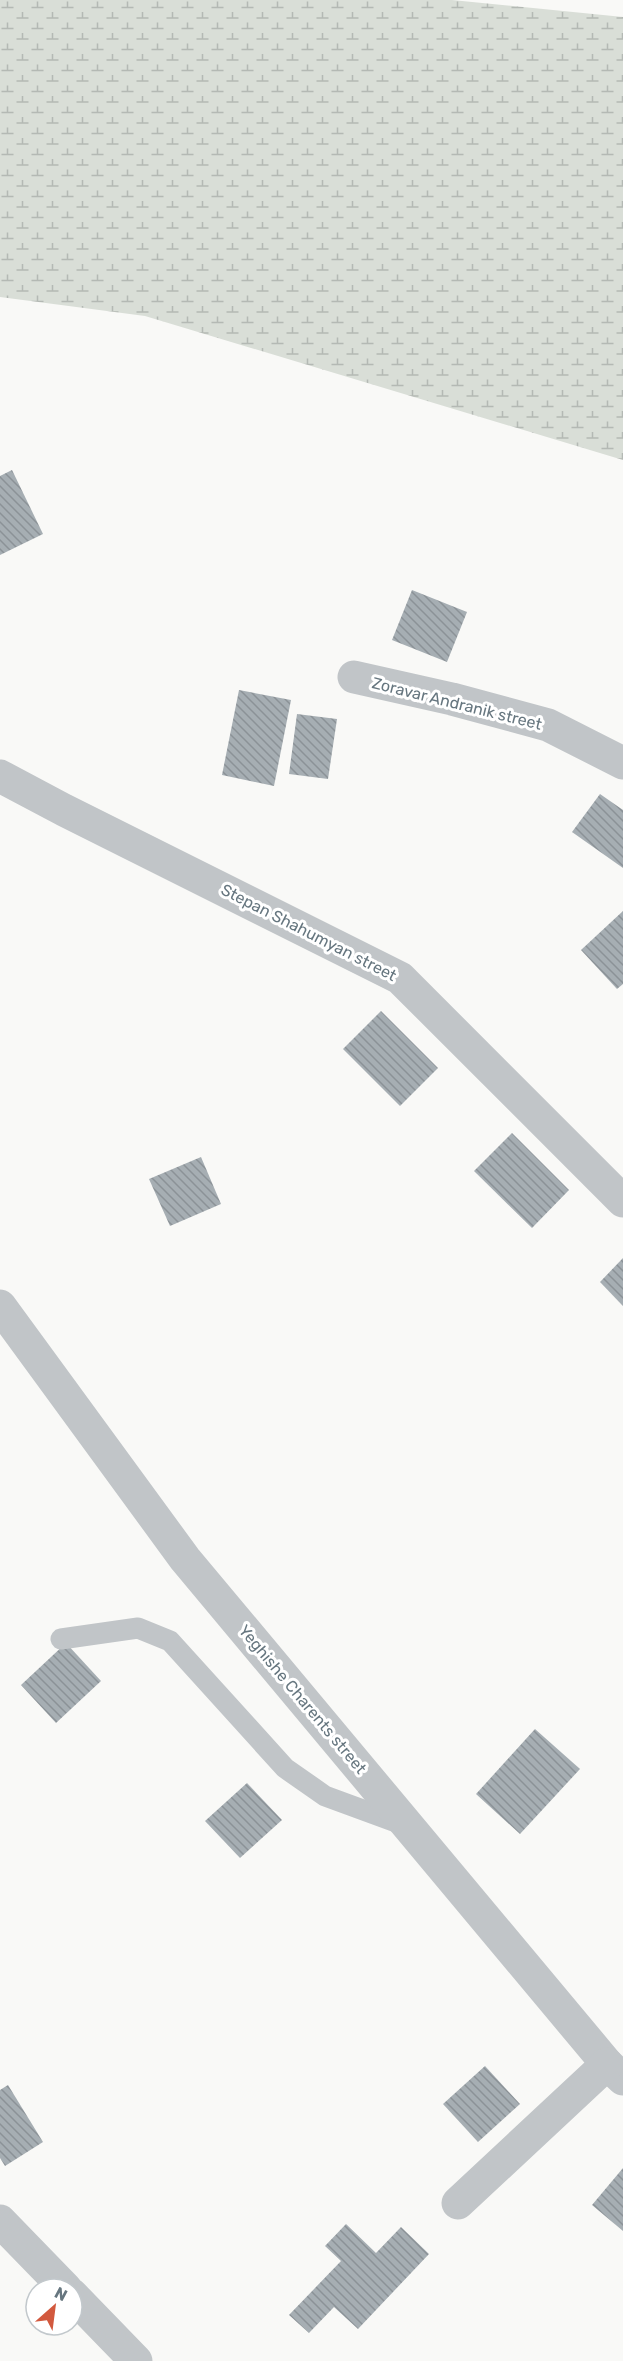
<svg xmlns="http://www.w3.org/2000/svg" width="623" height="2361" viewBox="0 0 623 2361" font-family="Rubik,sans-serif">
<defs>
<pattern id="wetland-marsh" width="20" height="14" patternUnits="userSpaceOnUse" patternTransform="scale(1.5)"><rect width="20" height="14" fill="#d9ded7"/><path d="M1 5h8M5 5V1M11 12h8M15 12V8" fill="none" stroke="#b4b9b4"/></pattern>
<pattern id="building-back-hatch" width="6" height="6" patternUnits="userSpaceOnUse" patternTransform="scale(1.5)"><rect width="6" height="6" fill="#a6aeb3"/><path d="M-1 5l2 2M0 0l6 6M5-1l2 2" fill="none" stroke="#8b9297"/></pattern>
</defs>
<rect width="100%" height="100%" fill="#f9f9f7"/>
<!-- wetland -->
<polygon fill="url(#wetland-marsh)" points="0,0 452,0 623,17 623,460 145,316 0,297"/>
<!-- building -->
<g fill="url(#building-back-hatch)">
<polygon points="12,470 43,534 0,555 0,476"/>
<polygon points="412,590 467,612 447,662 392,640"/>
<polygon points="239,690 291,700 274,786 222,775"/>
<polygon points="297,714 337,719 328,779 289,774"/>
<polygon points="600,794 623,810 623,868 572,832"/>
<polygon points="623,911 623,984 617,989 581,950"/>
<polygon points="381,1011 438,1068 400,1106 343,1049"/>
<polygon points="512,1133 569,1190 532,1228 474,1171"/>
<polygon points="201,1157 221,1204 170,1226 149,1179"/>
<polygon points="623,1258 623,1306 600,1282"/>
<polygon points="66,1643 101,1681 56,1723 21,1685"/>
<polygon points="535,1729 580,1769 520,1834 476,1794"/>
<polygon points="247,1783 282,1820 240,1858 205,1821"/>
<polygon points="485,2066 520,2104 478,2142 443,2104"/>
<polygon points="8,2085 43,2142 5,2166 0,2158 0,2090"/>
<polygon points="623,2168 623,2231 592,2205"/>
<polygon points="346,2224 376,2253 401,2227 429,2254 358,2329 334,2307 309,2333 289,2315 341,2261 325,2246"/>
</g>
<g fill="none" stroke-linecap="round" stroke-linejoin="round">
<!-- lane -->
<polyline stroke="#c1c5c8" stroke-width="21" points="61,1639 138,1628 170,1641 285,1768 325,1796 404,1825"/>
<!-- street -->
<g stroke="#c1c5c8" stroke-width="33">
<polyline points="354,677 452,699 548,725 623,763"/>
<polyline points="0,776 64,810 400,978 623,1201"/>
<polyline points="0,1306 185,1559 607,2064 623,2079"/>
<polyline points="458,2203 607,2064"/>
<polyline points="0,2221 66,2289"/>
<polyline points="72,2295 136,2361"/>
</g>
</g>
<g text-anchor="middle" stroke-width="6" stroke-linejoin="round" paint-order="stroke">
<!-- street labels -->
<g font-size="16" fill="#66767f" stroke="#fff">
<text transform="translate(457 703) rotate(14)" y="6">Zoravar Andranik street</text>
<text transform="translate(309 932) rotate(27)" y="6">Stepan Shahumyan street</text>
<text transform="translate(303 1699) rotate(50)" y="6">Yeghishe Charents street</text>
</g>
</g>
<!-- north arrow -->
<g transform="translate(54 2307) rotate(28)"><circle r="28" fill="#ffffff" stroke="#c2c8cc" stroke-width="1.5"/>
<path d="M0-4.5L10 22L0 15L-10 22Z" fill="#d2593e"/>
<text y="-9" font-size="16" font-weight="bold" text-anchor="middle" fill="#66767f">N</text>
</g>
</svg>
